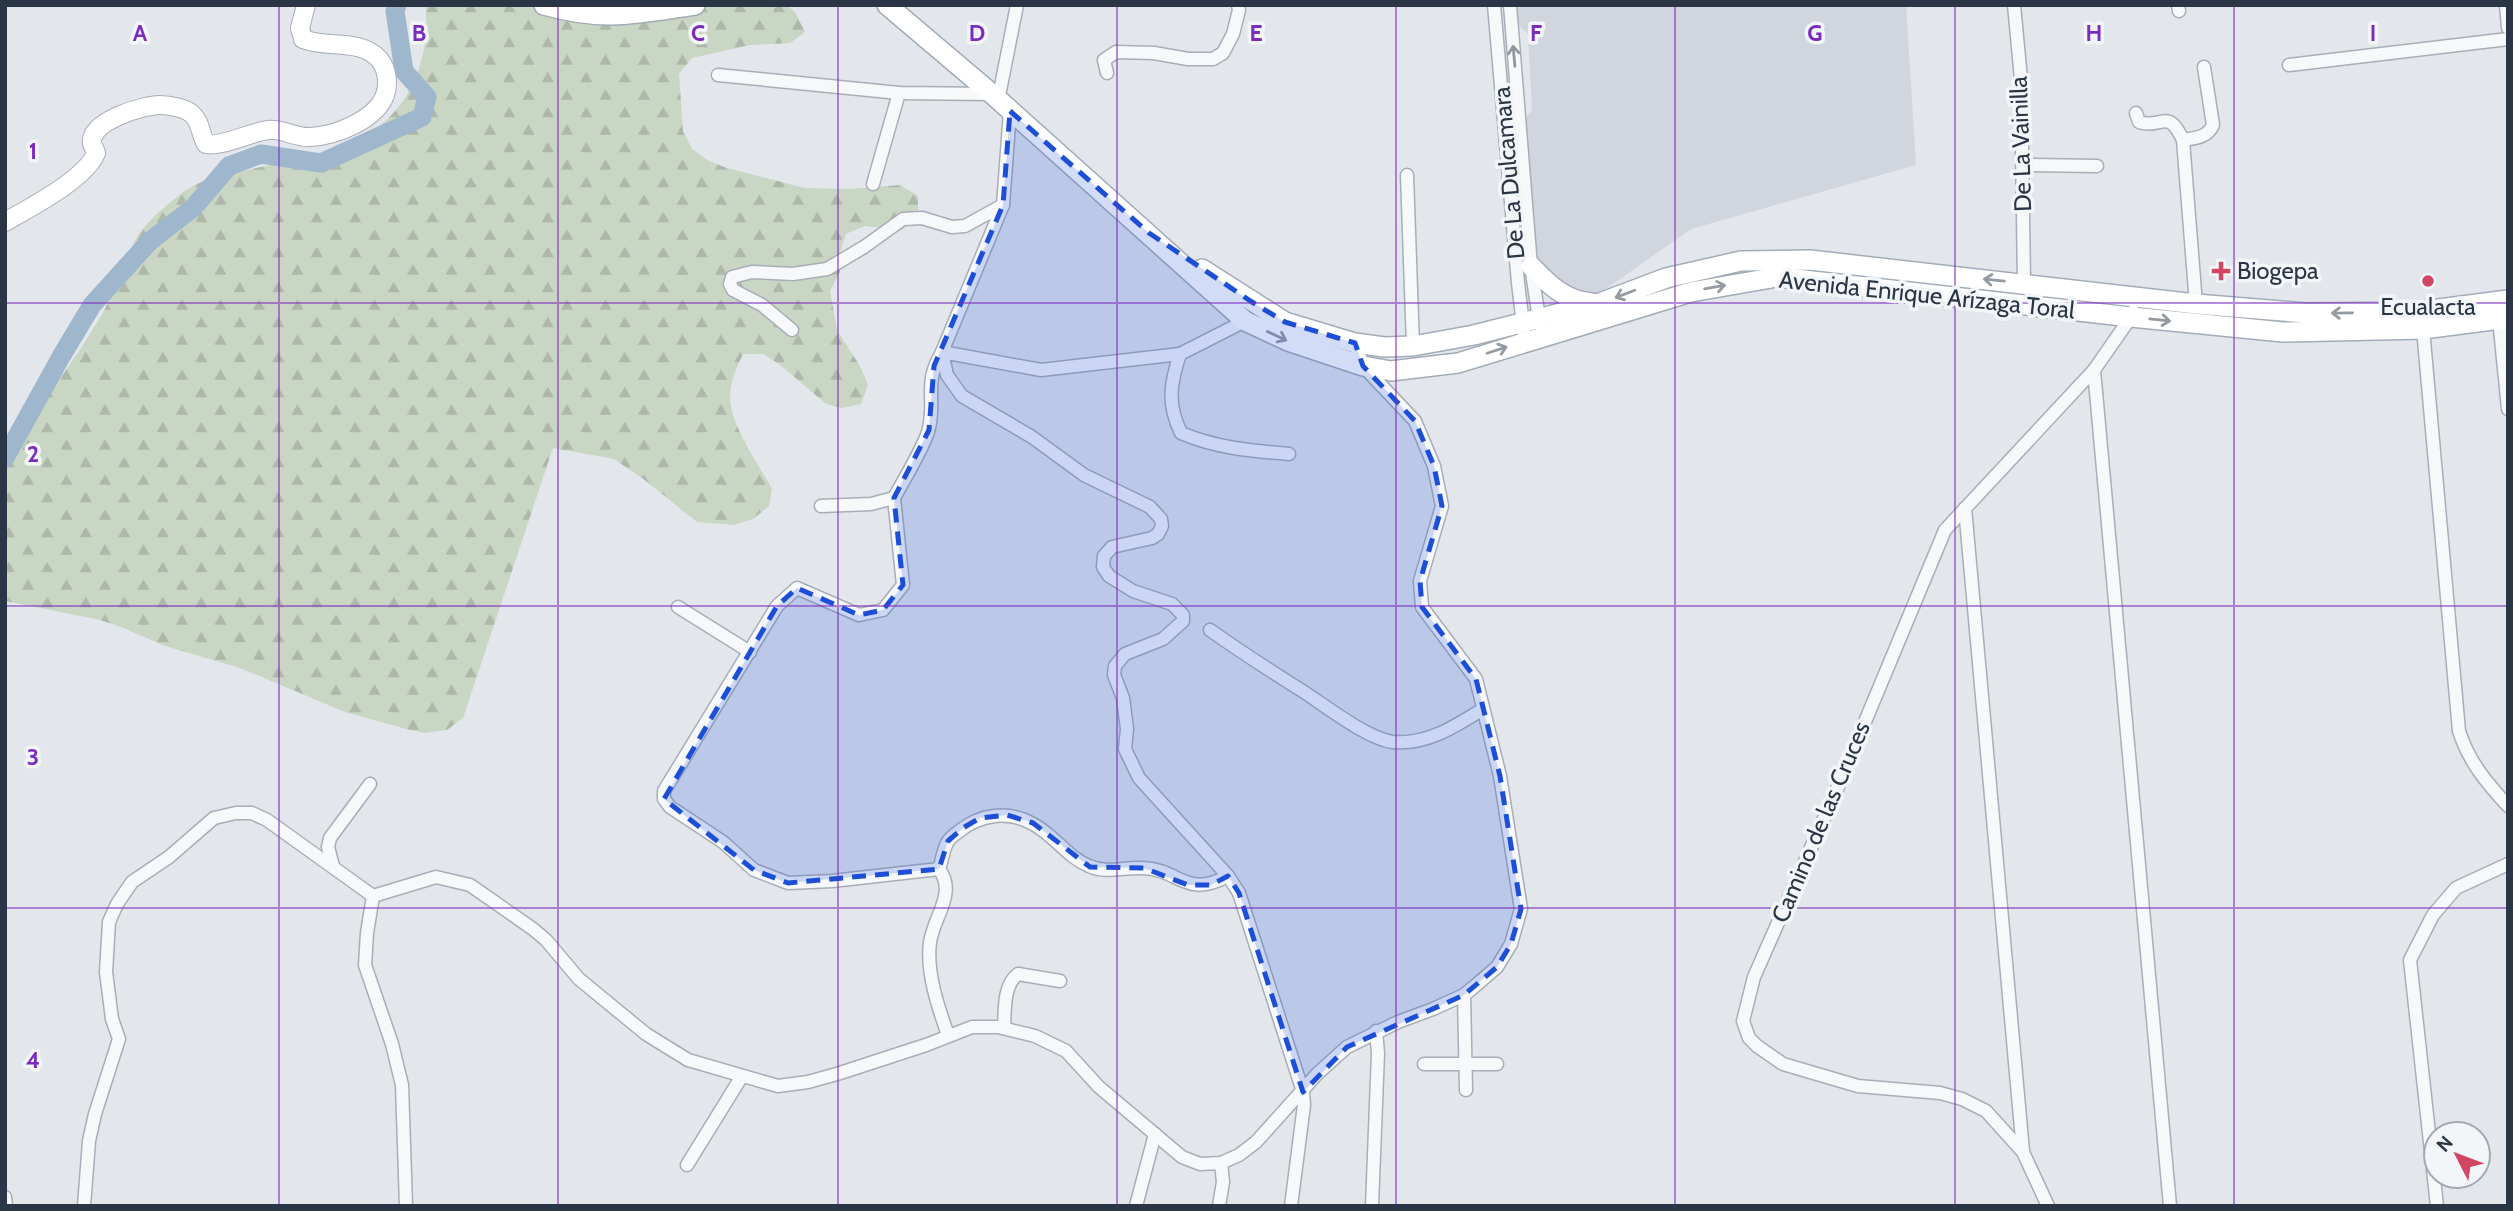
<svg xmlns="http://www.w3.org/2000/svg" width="2513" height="1211" viewBox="0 0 2513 1211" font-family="Cabin,sans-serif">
<defs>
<pattern id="forest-firs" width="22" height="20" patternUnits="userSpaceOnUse" patternTransform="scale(1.75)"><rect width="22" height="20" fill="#cad6c4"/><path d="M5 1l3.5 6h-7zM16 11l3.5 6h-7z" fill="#aeb8aa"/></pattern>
</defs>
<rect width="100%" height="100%" fill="#e3e7ec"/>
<!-- built -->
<polygon fill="#d1d6de" points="1513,5 1906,5 1916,165 1691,229 1600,293 1576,290 1547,269 1534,252 1519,126 1532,110 1528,34 1514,21"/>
<!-- forest -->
<path fill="url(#forest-firs)" d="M426,5H787L795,12L805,32L790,43L750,45L692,58L679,74L683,131L692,149L709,161L727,168L805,188L849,189L900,185L918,196V216L902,230L864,226L846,234L840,252V272L830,291L837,330L860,366L868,385L861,404L842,408L826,404L779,364L763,354H743C737,367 730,381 730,396C729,423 759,465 772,489L769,506L753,519L734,525L697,522L646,481L614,459L553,448L463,718L447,730L424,733L406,729L345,712L240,668L165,646L121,627L100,620L5,601V444C41,405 74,362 101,316C116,291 123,259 139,234C147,222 162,209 173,200C201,176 227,174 261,167C341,152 410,135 425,43C427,31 426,17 426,5Z"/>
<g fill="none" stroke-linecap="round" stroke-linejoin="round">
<!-- river -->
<polyline stroke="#9eb7cc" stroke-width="19" points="5,458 62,355 92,305 150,241 193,208 229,166 261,154 321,163 422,117 427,97 404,71 395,11 397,5"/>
<!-- street casing -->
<g stroke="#a8aeb7" stroke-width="15">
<g id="street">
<polyline points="1494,5 1518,283 1525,341"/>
<polyline points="1510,5 1531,266 1540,325"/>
<polyline points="2014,5 2021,79 2024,283"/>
<polyline points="2178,5 2179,11"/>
<polyline points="2506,5 2508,28"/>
<polyline points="2289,65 2508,39"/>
<polyline points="1107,73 1104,60 1116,52 1154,53 1188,59 1213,59 1223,53 1233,34 1239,10 1238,5"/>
<polyline points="718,75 899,93 992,94"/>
<polyline points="998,101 1017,5"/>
<path d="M2136,113L2139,122C2162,130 2167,106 2183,140L2196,304"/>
<path d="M2183,140C2195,138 2207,138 2213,125L2204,67"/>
<polyline points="2023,165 2097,166"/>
<polyline points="1407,175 1413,346"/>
<polyline points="873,184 899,93"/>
<polyline points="2499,319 2508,409"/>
<polyline points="1245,321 1180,354 1041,370 942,352 947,375 962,396 1032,437 1084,475 1150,507 1161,519 1162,526 1158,534 1152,538 1112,547 1104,556 1103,567 1109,576 1133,591 1172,604 1183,615 1183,621 1163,639 1125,654 1115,666 1114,675 1123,698 1127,729 1125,749 1139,778 1228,876 1239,893 1303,1092 1304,1105 1291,1206"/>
<path d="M2423,329L2459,731C2469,762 2486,782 2508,806"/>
<polyline points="792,330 762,305 733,290 730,284 732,277 752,272 793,274 827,269 864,247 903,219 922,218 952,227 965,226 1003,205"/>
<path d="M1180,354C1170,384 1167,404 1181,433C1216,448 1252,451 1289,454"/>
<polyline points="2094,370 2170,1206"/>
<path d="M894,498L903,585L883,610L859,615L797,588L777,606L664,791V799L670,807L723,842L754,870L788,883L832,881L939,869C942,861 943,851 947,843C949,839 954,835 958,832C980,814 1008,810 1033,824C1054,835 1067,857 1089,866C1106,874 1124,867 1142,868C1180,869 1185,899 1228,876"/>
<path d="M821,506L871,504L894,498C903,481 926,444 929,428C936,397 923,384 942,352L1003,205L1010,111"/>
<polyline points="1965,508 2023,1151"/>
<polyline points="678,607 750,652"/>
<path d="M1210,630C1241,652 1272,672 1304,692C1327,707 1368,739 1393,742C1427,745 1456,726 1483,709"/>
<polyline points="333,866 328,847 330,838 370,784"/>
<path d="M939,869C957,893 934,916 930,942C926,972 938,1007 948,1035"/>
<polyline points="373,896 367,933 365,965 392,1044 402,1085 406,1206"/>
<polyline points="1464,995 1466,1090"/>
<path d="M1004,1028C1005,1011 1003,985 1018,974L1060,981"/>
<polyline points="1424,1064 1497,1064"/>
<polyline points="687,1165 742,1076"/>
<polyline points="5,1197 6,1206"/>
<polyline points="84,1206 89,1141 95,1114 119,1039 112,1019 106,972 109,922 117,904 132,882 169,857 214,818 236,813 252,813 267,820 373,896 436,877 470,885 533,929 546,940 579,979 646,1034 688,1060 778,1086 808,1082 837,1074 926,1045 972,1027 998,1027 1035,1036 1066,1051 1099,1087 1182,1157 1200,1164 1221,1163 1239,1155 1256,1142 1317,1074 1347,1047 1398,1022 1433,1009 1464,995 1475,986 1497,967 1511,944 1521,909 1500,776 1476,679 1422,607 1420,581 1442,506 1434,466 1415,421 1363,366 1355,343"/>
<polyline points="1136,1206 1155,1134"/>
<polyline points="1219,1206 1223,1182 1221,1163"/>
<polyline points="1372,1206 1378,1053 1376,1031"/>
<polyline points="2048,1206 2023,1152 1986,1111 1962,1099 1940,1093 1858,1086 1783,1064 1757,1046 1749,1038 1743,1021 1754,977 1837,789 1945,530 2094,370 2131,317 2133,311"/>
<polyline points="2437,1206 2410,960 2433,915 2456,888 2508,864"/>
</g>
</g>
<!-- secondary casing -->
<g stroke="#a8aeb7" stroke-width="20">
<path id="secondary" d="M5,222C29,208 86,179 96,153C95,149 92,146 92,143C89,121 144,105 160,105C170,105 185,108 192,114C201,122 200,134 206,144C219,148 251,132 268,130C282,128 295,138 310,137C335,136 376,120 385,95C389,84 387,68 379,59C360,38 326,49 303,39L300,28L306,5"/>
</g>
<!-- primary casing -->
<g stroke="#a2acb8" stroke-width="22">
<g id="primary">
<path d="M544,5C605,22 635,14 695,5"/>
<polyline points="887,5 992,94 1245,321 1288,341 1363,366 1391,371 1458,363 1691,292 1777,277 2131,317 2283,332 2423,329 2508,318"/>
<path d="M1531,266C1548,284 1565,301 1592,303"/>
<polyline points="1202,269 1285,322 1355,343 1384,347 1413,346 1474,335 1600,303 1666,278 1741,261 1810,260 2196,304 2306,313 2416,312 2508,300"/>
</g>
</g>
<!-- street -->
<use href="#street" stroke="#f6f8fa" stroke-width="12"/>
<!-- secondary -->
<use href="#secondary" stroke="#fff" stroke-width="18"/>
<!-- primary -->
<use href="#primary" stroke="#fff" stroke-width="19"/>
</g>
<!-- one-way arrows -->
<defs><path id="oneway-shaft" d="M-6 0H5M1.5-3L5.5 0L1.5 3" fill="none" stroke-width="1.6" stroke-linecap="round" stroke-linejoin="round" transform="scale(1.75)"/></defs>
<use stroke="#9096a0" href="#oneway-shaft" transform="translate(1514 56) rotate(-95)"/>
<g stroke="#949aa2">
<use href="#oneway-shaft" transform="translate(1994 280) rotate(-174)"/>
<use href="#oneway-shaft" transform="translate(1715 287) rotate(-10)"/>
<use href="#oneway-shaft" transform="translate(1625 294) rotate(159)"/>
<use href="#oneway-shaft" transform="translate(2342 313) rotate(179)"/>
<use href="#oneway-shaft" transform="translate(2160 320) rotate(6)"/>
<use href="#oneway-shaft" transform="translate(1277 336) rotate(25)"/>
<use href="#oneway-shaft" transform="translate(1497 350) rotate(-18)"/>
</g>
<!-- marked area -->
<path fill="#1d4ed8" fill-opacity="0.2" stroke="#1d4ed8" stroke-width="5" stroke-dasharray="14 9" stroke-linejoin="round" d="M1010,111L1149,233L1252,302L1285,322L1355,343L1363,366L1415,421L1434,466L1442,506L1420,581L1422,607L1476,679L1500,776L1521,909L1511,944L1497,967L1464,995L1347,1047L1303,1092L1239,893L1228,876L1211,885H1188L1144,868L1090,867L1033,823L1007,815L980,818L963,828L948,841L939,869L788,883L754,870L664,799L777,606L797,588L859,615L883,610L903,585L894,498L929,430L934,366L1003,205Z"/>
<!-- grid -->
<path fill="none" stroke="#7b2cbf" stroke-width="2" stroke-opacity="0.55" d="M279,5V1206M558,5V1206M838,5V1206M1117,5V1206M1396,5V1206M1675,5V1206M1955,5V1206M2234,5V1206M5,303H2508M5,606H2508M5,908H2508"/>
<!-- markers -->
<g fill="#d24664" stroke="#f3f6f9" stroke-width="2.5">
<path d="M2217.5 260.5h7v7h7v7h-7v7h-7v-7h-7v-7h7z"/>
<circle cx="2428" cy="281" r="7"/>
</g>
<g text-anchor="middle" stroke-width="7" stroke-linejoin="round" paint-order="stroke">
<!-- street labels -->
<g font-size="24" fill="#2a3545" stroke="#f3f6f9">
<text transform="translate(2021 144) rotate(-92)" y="8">De La Vainilla</text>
<text transform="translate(1509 173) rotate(-95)" y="8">De La Dulcamara</text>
<text transform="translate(1927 295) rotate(6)" y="8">Avenida Enrique Arízaga Toral</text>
<text transform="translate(1821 822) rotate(-67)" y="8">Camino de las Cruces</text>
</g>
<!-- poi labels -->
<g font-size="24" fill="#2a3545" stroke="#f3f6f9" text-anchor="start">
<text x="2237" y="279">Biogepa</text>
<text x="2428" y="315" text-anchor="middle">Ecualacta</text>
</g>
</g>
<g font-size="23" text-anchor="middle" font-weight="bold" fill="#7b2cbf" stroke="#f3f6f9" stroke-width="7" stroke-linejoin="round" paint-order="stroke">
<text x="140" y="41">A</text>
<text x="419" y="41">B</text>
<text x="698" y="41">C</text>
<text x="977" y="41">D</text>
<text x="1256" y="41">E</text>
<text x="1536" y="41">F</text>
<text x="1815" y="41">G</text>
<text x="2094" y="41">H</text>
<text x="2373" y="41">I</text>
<text x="33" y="159">1</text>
<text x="33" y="462">2</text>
<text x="33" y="765">3</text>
<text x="33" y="1068">4</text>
</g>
<!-- border -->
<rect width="2513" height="1211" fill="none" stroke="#2a3545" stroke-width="14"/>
<!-- north arrow -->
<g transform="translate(2457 1155) rotate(312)"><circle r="33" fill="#f3f6f9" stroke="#a3a9b1" stroke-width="2"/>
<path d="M0-5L12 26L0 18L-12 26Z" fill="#d24664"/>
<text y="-10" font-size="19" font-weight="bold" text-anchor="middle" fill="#2a3545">N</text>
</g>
</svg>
